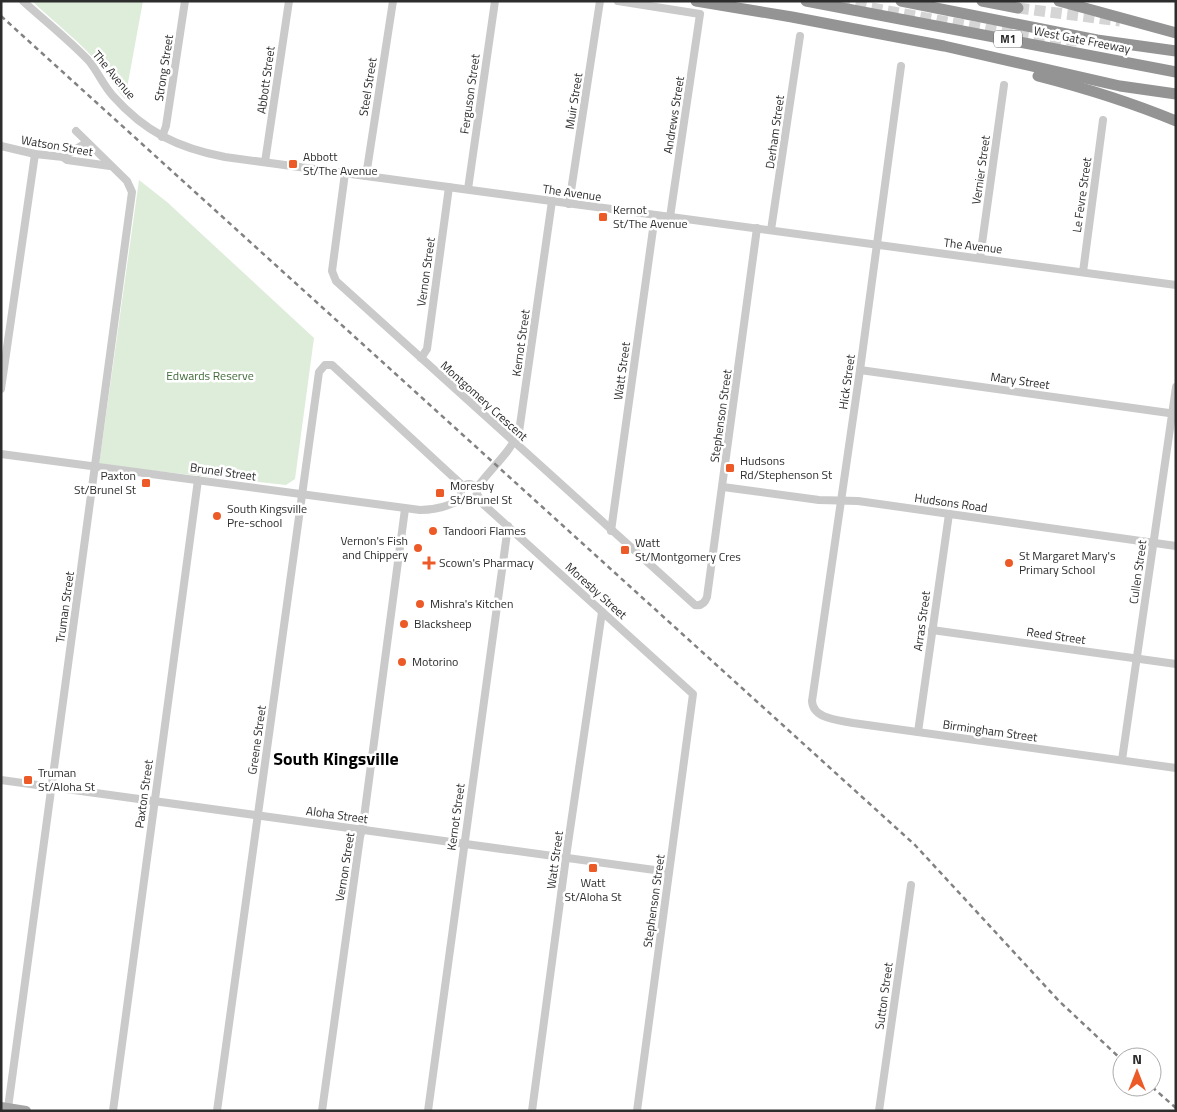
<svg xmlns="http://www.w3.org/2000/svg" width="1177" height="1112" viewBox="0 0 1177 1112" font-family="'Titillium Web',sans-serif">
<rect width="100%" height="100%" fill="#fff"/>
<!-- green -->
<g fill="#deecda">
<path d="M32,1H143L125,99C116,90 111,78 102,68C82,43 55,23 32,1Z"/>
<polygon points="139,180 167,202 314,338 295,479 286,485 99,465"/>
</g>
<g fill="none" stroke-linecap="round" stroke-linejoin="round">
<!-- highway-tunnel -->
<g stroke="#d5d5d5" stroke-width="11" stroke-dasharray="11 5.5" stroke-linecap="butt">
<polyline points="839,2 1008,33 1077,41"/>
<polyline points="1018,8 1120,21"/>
</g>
<!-- minor -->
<g stroke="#cacaca" stroke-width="8">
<path d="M23,1C45,21 69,40 89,61C98,72 103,85 113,96C145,132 178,148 225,157L1176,285"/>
<polyline points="618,1 700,14 670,217"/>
<path d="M901,66L860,370L812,701C813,719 838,720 853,723L1176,768"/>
<polyline points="162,137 166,126 185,1"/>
<polyline points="1,146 35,154 63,157 67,160 110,166"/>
<polyline points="63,157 86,143"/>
<polyline points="265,162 289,1"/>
<path d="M345,173L332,271L336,281L695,605C701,606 705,603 707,597L757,228"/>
<polyline points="366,176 393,1"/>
<polyline points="468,189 495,1"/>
<polyline points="569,204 600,1"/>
<polyline points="771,230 800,36"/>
<polyline points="980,258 1004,85"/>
<polyline points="1083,272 1103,120"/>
<polyline points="421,358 427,349 449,187"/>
<polyline points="860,370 1176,414"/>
<polyline points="1,389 35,154"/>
<path d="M1,454L420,510C436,510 450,506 464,498"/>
<circle cx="469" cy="492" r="8"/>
<polyline points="723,487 819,500 858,501 1176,546"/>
<path d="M476,489C490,469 509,454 519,432L552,201"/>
<polyline points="477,494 483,504 693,694 637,1111"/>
<polyline points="611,531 655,215"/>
<polyline points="932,630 1176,664"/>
<polyline points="918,732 949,514"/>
<polyline points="1122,760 1176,387"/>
<polyline points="1,780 669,872"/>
<polyline points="8,1108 132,192 127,181 76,131"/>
<polyline points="113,1111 198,480"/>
<polyline points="217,1111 319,372 325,365 332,365 463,486"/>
<polyline points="322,1111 360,837 363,825 405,509"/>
<polyline points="428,1111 508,526"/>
<polyline points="532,1111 566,857 602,612"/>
<polyline points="879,1111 911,885"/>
</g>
<!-- major -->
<polyline stroke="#a5a5a5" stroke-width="10" points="1,1107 26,1111"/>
<!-- highway -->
<g stroke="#949494" stroke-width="11">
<polyline points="696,1 792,17 944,46 1120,86 1176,94"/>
<polyline points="806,1 1176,72"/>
<polyline points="901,1 1097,40 1176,51"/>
<polyline points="982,1 1018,8"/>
<polyline points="1059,1 1176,33"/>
<path d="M1038,76C1085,88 1130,102 1176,121"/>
</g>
<!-- rail -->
<g stroke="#828282" stroke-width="2.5" stroke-dasharray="5 4" stroke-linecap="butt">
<polyline points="1,16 915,845 1059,1001 1122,1060"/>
<polyline points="1152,1087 1176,1108"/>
</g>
</g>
<!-- markers -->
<g fill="#ec5a27" stroke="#fff" stroke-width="2">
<rect x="288" y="159" width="10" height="10" rx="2.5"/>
<rect x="598" y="212" width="10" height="10" rx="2.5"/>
<rect x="725" y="463" width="10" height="10" rx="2.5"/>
<rect x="141" y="478" width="10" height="10" rx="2.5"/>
<rect x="435" y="488" width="10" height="10" rx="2.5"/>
<circle cx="217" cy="516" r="5"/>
<circle cx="433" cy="531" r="5"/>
<circle cx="418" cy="548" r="5"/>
<rect x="620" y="545" width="10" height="10" rx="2.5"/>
<path d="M426.5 555.5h5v5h5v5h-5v5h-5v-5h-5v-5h5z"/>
<circle cx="1009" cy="563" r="5"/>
<circle cx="420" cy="604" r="5"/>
<circle cx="404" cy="624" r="5"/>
<circle cx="402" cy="662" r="5"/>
<rect x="23" y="775" width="10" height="10" rx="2.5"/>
<rect x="588" y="863" width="10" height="10" rx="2.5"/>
</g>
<g text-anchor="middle" stroke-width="5" stroke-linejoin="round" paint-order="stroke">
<!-- shield labels -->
<rect fill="#fff" stroke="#6c6c6c" stroke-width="1" x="994" y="30.5" width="28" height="17" rx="4"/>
<g font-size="11" font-weight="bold" fill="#2d2d2d">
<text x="1008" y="43">M1</text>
</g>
<!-- street labels -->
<g font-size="12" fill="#2d2d2d" stroke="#fff">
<text transform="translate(1082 40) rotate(11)" y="4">West Gate Freeway</text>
<text transform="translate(164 68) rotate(-81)" y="4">Strong Street</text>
<text transform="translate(114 75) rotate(50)" y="4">The Avenue</text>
<text transform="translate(266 80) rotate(-82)" y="4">Abbott Street</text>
<text transform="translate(368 87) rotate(-81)" y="4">Steel Street</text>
<text transform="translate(470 94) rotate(-82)" y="4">Ferguson Street</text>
<text transform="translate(574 101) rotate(-81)" y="4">Muir Street</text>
<text transform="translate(674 115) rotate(-81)" y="4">Andrews Street</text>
<text transform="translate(775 132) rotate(-82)" y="4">Derham Street</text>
<text transform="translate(57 146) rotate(10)" y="4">Watson Street</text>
<text transform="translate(981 170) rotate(-82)" y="4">Vernier Street</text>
<text transform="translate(572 193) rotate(8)" y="4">The Avenue</text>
<text transform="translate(1082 195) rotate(-82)" y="4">Le Fevre Street</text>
<text transform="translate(973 246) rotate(7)" y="4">The Avenue</text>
<text transform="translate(426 272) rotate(-82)" y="4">Vernon Street</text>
<text transform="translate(521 343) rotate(-82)" y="4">Kernot Street</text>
<text transform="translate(622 371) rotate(-82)" y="4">Watt Street</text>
<text transform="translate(1020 381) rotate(8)" y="4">Mary Street</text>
<text transform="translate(847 382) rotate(-82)" y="4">Hick Street</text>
<text transform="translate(484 401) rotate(42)" y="4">Montgomery Crescent</text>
<text transform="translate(721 416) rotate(-82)" y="4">Stephenson Street</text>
<text transform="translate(223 472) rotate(8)" y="4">Brunel Street</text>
<text transform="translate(951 503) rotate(8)" y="4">Hudsons Road</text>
<text transform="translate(1138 572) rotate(-82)" y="4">Cullen Street</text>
<text transform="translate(596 591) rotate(42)" y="4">Moresby Street</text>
<text transform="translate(65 607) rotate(-82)" y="4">Truman Street</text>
<text transform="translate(922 621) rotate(-82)" y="4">Arras Street</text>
<text transform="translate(1056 636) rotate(8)" y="4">Reed Street</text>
<text transform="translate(990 731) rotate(8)" y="4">Birmingham Street</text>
<text transform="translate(257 740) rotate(-82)" y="4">Greene Street</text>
<text transform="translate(144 794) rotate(-82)" y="4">Paxton Street</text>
<text transform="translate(337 815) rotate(8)" y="4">Aloha Street</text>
<text transform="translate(456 817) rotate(-82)" y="4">Kernot Street</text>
<text transform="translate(555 860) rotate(-82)" y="4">Watt Street</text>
<text transform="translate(345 867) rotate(-81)" y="4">Vernon Street</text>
<text transform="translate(654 901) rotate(-82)" y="4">Stephenson Street</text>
<text transform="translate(884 996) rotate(-82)" y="4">Sutton Street</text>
</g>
<!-- poi labels -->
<g font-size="12" fill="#2d2d2d" stroke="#fff" text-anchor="start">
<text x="303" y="161">Abbott<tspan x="303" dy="14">St/The Avenue</tspan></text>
<text x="613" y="214">Kernot<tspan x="613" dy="14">St/The Avenue</tspan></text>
<text x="740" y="465">Hudsons<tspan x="740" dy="14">Rd/Stephenson St</tspan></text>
<text x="136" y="480" text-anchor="end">Paxton<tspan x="136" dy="14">St/Brunel St</tspan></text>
<text x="450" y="490">Moresby<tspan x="450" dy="14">St/Brunel St</tspan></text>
<text x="227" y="513">South Kingsville<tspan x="227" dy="14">Pre-school</tspan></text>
<text x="443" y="535">Tandoori Flames</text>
<text x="408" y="545" text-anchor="end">Vernon's Fish<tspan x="408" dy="14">and Chippery</tspan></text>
<text x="635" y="547">Watt<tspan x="635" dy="14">St/Montgomery Cres</tspan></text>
<text x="1019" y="560">St Margaret Mary's<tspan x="1019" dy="14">Primary School</tspan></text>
<text x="439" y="567">Scown's Pharmacy</text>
<text x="430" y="608">Mishra's Kitchen</text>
<text x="414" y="628">Blacksheep</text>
<text x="412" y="666">Motorino</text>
<text x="38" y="777">Truman<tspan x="38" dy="14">St/Aloha St</tspan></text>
<text x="593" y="887" text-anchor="middle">Watt<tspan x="593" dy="14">St/Aloha St</tspan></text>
</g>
<!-- park labels -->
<g font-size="12" fill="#406b39" stroke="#fff">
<text x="210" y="380">Edwards Reserve</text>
</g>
<!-- district labels -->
<g font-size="18" font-weight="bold" fill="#000" stroke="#fff">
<text x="336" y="765">South Kingsville</text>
</g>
</g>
<!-- border -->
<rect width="1177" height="1112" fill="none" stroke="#2d2d2d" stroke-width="5"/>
<!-- north arrow -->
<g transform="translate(1137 1072)"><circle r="24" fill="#ffffff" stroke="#ababab"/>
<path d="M0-4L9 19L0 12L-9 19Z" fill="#ec5a27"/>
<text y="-8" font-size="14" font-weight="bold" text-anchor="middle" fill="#2d2d2d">N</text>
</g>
</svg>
